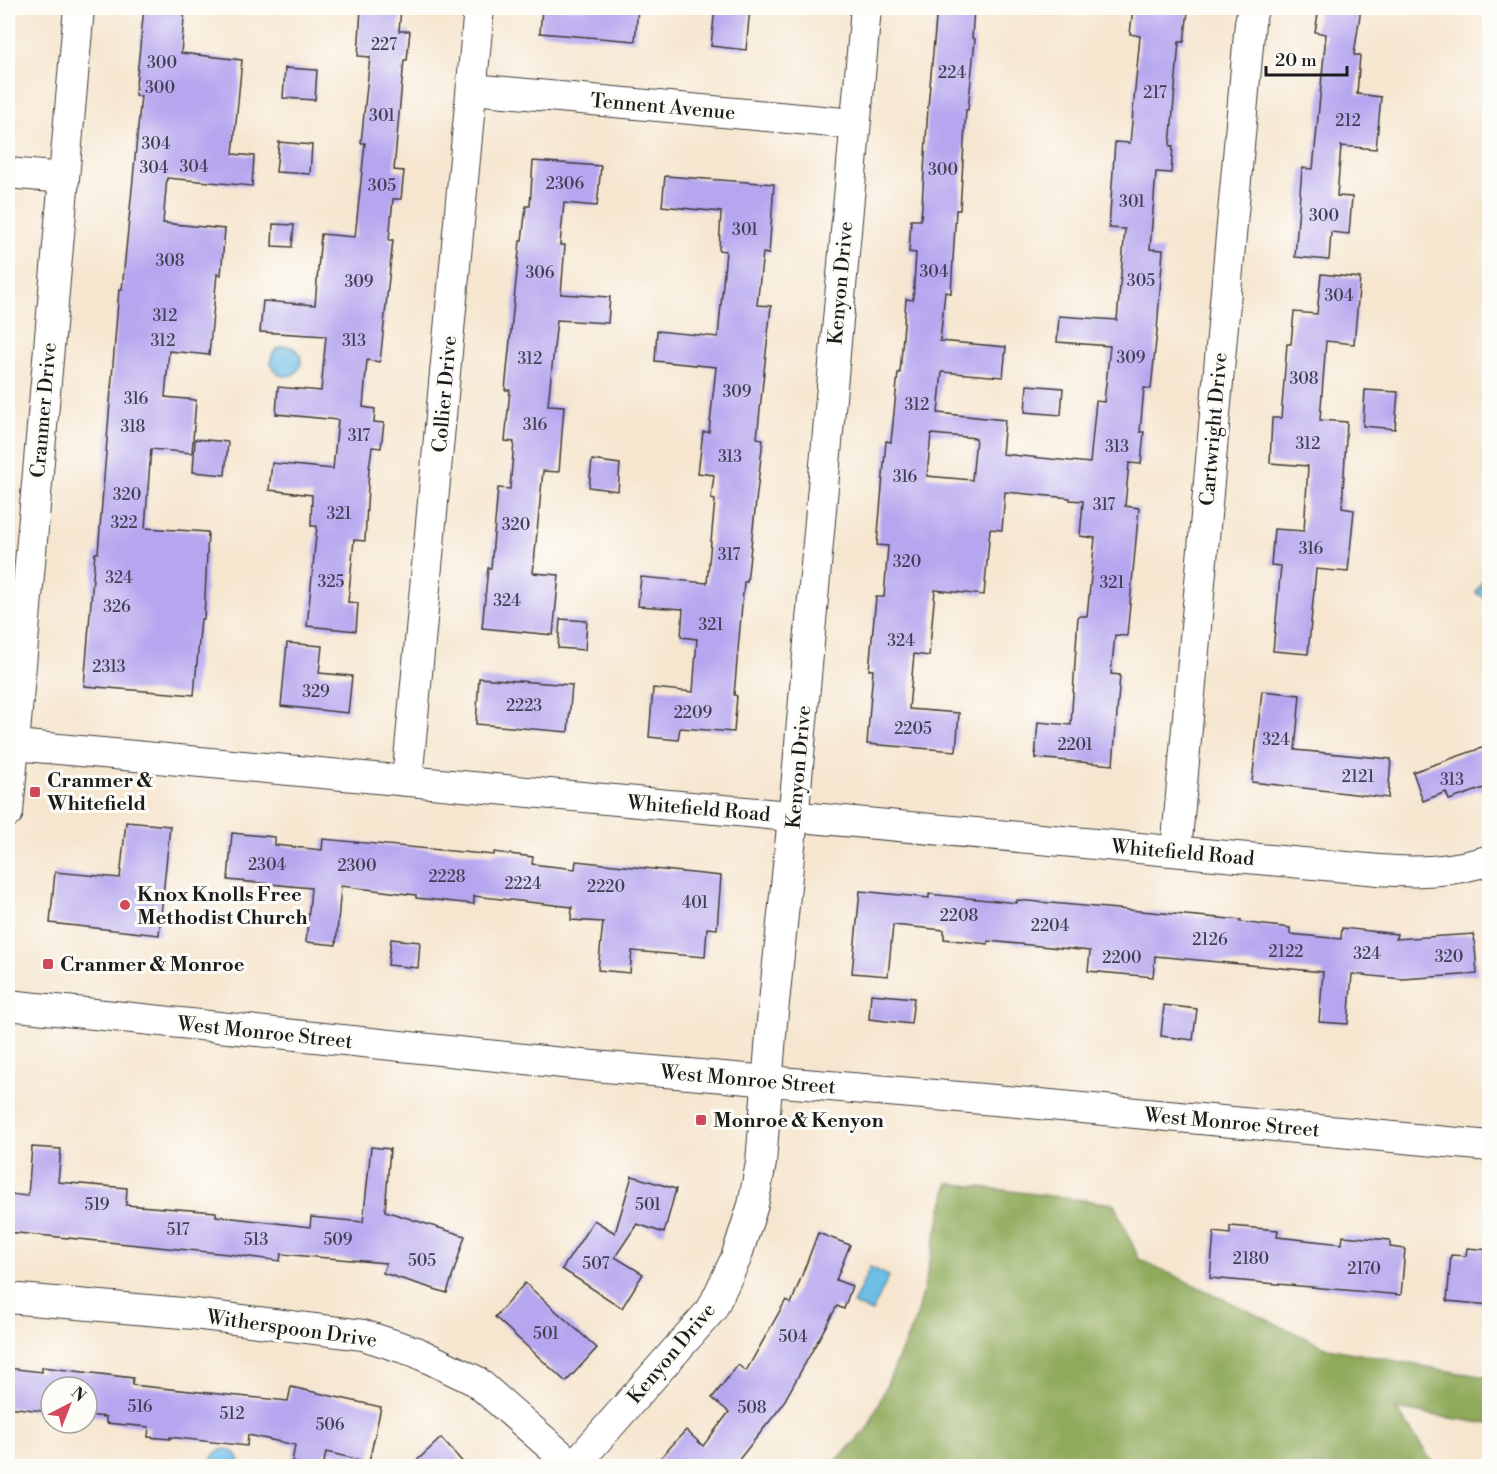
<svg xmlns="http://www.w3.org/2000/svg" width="1497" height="1474" viewBox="0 0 1497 1474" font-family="'Libre Bodoni',serif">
<rect width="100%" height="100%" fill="#fdfcf7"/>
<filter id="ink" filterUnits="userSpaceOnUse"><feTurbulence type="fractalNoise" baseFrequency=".0167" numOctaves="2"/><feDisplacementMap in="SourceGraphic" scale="12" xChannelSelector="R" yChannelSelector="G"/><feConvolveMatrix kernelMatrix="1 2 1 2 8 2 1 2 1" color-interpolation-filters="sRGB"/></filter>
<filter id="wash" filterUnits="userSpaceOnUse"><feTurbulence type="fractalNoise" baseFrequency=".008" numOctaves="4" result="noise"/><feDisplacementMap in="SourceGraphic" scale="24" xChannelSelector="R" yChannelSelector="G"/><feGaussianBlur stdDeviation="1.35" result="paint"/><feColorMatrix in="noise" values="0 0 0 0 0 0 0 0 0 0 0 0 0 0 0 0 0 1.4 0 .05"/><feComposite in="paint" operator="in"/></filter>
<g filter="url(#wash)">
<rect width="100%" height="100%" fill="#f6e6d0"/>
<!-- forest -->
<polygon fill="#90aa5c" stroke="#56633c" stroke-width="1.5" points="948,1183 1114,1204 1139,1259 1327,1348 1459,1373 1489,1377 1489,1424 1396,1409 1435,1466 831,1466 868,1428 918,1313"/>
<!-- water -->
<g fill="#6cbee7" stroke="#446d82" stroke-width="1.5">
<circle cx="286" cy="361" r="15"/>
<polygon points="1486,573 1489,574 1489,600 1476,593"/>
<polygon points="870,1267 889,1276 872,1312 853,1304"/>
<path d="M224,1449C234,1449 241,1456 240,1466H211C210,1457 215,1451 224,1449Z"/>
</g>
<g id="blocks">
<!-- building -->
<g fill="#b5a6ef" fill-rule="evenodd">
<polygon points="144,8 185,8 181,53 242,60 233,154 254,156 252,186 167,178 163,223 225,229 221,275 217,274 209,355 169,351 165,397 196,400 192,453 151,449 145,528 208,532 204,619 201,619 194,695 84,686 95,553 98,553 119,289 122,290 132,189 141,96 135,95"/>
<polygon points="361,8 401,8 399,31 410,31 407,60 404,60 394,170 404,171 401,199 393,199 389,240 393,240 380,362 367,360 363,407 375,409 374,422 384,423 381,448 372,447 369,469 365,541 354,540 348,602 358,603 356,631 307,626 317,526 311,526 312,495 269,490 272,463 333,469 338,420 276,414 278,387 321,391 326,336 260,332 263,301 315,305 321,234 355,237 365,143 361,143 370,57 358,56"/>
<polygon points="542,8 638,8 635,41 540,33"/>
<polygon points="715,8 750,8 746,50 711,46"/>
<path d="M937,8H974L972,38L975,39L968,110H966L960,210H956L951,293L945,292L940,341L1006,347L1003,377L942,372L938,413L1005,420L1002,454L1090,463L1096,401L1104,402L1110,346L1057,342L1059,316L1117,320L1125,229L1109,228L1115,142L1130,143L1140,36L1130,34L1133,8H1173L1172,10L1188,12L1184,42H1179L1170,146H1173L1171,173L1156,172L1150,249L1163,250L1157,331L1151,389L1144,388L1140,432H1144L1141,464L1129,463L1125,506L1139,508L1127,636L1115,635L1111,674L1120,675L1113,765L1035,758L1038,722L1071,725L1078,616H1087L1095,538L1080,536L1083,501L1070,500V498L1005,492L1002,530L990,529L984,595L935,590L929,656L914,654L909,709L959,713L956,751L867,744L873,670H869L876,597H884L888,546L877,545L886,441L891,442L898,373H900L906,299L913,300L916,253L909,252L911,220H921L928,107ZM931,434L976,438L972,480L927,476Z"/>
<polygon points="1319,8 1361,8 1354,55 1360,55 1357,94 1381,97 1376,149 1341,146 1337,196 1352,197 1349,234 1331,232 1329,260 1295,257 1302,168 1313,169 1326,34 1315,32"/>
<polygon points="285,68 317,70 315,100 283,98"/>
<polygon points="279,142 312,145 310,174 276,172"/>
<polygon points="533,161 601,166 597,206 564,203 560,245 565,245 561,294 610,297 608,323 557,320 548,405 564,406 559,472 543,471 533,573 559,575 553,635 482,628 488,568 491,568 498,488 510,489 514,442 505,441 510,390 505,390 520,241 522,241 526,206 530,206"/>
<polygon points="665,176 774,184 769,254 763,253 757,305 771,306 757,438 763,439 747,582 744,582 734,695 737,696 734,732 680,728 678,740 649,737 653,688 693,692 697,639 681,637 683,609 638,606 641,577 707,583 715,500 711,499 714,475 698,473 703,432 709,432 716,367 655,361 657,331 718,337 726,251 719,250 721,212 662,206"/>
<polygon points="273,224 294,225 292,247 272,246"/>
<polygon points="1321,274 1360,278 1354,344 1326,341 1320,420 1347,422 1342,508 1354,510 1348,572 1316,569 1308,654 1273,651 1281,566 1271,565 1274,529 1304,531 1308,466 1270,463 1272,418 1281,418 1287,344 1291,344 1294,312 1317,314"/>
<polygon points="1027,385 1063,388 1061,415 1025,412"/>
<polygon points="1365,390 1398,392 1395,429 1363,426"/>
<polygon points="195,439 228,442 225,475 193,472"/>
<polygon points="592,460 620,464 618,491 589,487"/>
<polygon points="560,619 587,621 585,650 558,648"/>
<polygon points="287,643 322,646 319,673 352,676 348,713 281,706"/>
<polygon points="479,678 572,685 568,732 476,724"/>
<polygon points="1262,691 1300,695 1295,750 1391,759 1388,798 1252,782"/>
<polygon points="1490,745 1490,786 1449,800 1446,792 1423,801 1413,772"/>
<polygon points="126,822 170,826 159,935 50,923 55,872 120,878"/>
<polygon points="232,833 275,837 275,845 322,850 323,839 494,855 494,852 533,857 532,864 575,869 576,861 721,876 717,929 707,928 705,957 632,951 630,973 598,970 603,922 571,920 572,907 474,896 474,904 416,898 416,895 341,886 336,945 306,942 311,888 228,880"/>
<polygon points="860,891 929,898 929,894 1017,903 1017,900 1241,920 1240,922 1290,928 1290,934 1341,939 1342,928 1397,934 1396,939 1474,934 1477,974 1402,979 1352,974 1348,1024 1319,1022 1323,972 1155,956 1153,977 1088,971 1090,951 988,941 988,944 944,939 944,930 893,925 888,976 852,973"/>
<polygon points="391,939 420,942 418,968 388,965"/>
<polygon points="871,994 914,998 911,1024 869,1019"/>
<polygon points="1164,1005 1197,1009 1193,1040 1161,1036"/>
<polygon points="32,1147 61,1149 58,1182 127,1188 126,1205 216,1212 216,1216 310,1227 311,1217 363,1222 371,1147 390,1149 385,1211 465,1236 447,1293 383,1273 386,1263 281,1254 280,1261 228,1254 8,1232 8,1194 28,1196"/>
<polygon points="632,1176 676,1189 664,1233 637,1224 615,1257 643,1274 622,1308 562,1269 594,1220 615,1233"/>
<polygon points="1230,1226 1278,1230 1277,1237 1342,1244 1343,1236 1390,1240 1390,1247 1405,1249 1401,1295 1210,1278 1214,1232 1230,1234"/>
<polygon points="818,1233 850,1245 836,1280 852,1286 844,1309 837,1306 781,1407 733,1467 652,1467 686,1430 703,1446 729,1412 712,1398 738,1365 746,1371 786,1300 791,1304"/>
<polygon points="1467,1248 1490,1250 1490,1305 1447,1301 1451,1255 1466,1256"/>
<polygon points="525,1283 597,1348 566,1382 495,1317"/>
<polygon points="42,1367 133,1378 132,1385 288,1401 291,1387 381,1407 369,1462 326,1452 323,1467 313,1467 292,1462 295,1445 248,1435 247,1446 170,1437 170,1439 148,1437 149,1427 106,1423 106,1417 87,1415 87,1387 51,1387 51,1412 8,1407 8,1368 42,1372"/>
<polygon points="441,1438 467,1467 410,1467"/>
</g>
</g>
</g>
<g filter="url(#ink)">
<use href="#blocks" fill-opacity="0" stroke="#3d3a37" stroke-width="1.5"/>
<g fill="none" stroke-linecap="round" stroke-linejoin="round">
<!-- minor casing -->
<g stroke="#3d3a37" stroke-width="32">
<g id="minor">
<polyline points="472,89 854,124"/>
<polyline points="8,173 64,178"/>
<path d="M15,745L1379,870C1417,873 1452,872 1490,860"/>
<polyline points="407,781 479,8"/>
<polyline points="8,812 79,8"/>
<polyline points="1176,851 1250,23 1253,8"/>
<polyline points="8,1005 582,1065 1018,1102 1490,1146"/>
<polyline points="8,1298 194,1314 363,1335 416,1352 476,1381 573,1466"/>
<polyline points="574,1466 712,1309 736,1258 753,1205 761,1163 772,1022 796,788 866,8"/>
</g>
</g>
<!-- minor -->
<use href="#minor" stroke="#fff" stroke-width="30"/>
</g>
</g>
<!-- markers -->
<g fill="#d1495b" stroke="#fdfcf7" stroke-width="2">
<rect x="29" y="786" width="12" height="12" rx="3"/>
<circle cx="125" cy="905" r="6"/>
<rect x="42" y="958" width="12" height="12" rx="3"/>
<rect x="695" y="1114" width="12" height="12" rx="3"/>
</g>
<g text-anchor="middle" stroke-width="6" stroke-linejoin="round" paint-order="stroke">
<!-- number labels -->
<g font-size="16" fill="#423e51">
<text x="384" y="50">227</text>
<text x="162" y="68">300</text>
<text x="952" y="78">224</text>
<text x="160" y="93">300</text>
<text x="1155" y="98">217</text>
<text x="382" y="121">301</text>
<text x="1348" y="126">212</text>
<text x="156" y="149">304</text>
<text x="194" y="172">304</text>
<text x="154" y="173">304</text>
<text x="943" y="175">300</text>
<text x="565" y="189">2306</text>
<text x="382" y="191">305</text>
<text x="1132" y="207">301</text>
<text x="1324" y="221">300</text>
<text x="745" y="235">301</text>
<text x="170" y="266">308</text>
<text x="934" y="277">304</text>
<text x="540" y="278">306</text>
<text x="1141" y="286">305</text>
<text x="359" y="287">309</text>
<text x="1339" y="301">304</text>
<text x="165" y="321">312</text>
<text x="163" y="346">312</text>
<text x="354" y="346">313</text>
<text x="1131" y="363">309</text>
<text x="530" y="364">312</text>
<text x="1304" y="384">308</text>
<text x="737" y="397">309</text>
<text x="136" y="404">316</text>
<text x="917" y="410">312</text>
<text x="535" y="430">316</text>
<text x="133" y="432">318</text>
<text x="359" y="441">317</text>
<text x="1308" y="449">312</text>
<text x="1117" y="452">313</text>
<text x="730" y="462">313</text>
<text x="905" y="482">316</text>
<text x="127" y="500">320</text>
<text x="1104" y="510">317</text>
<text x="339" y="519">321</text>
<text x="124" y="528">322</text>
<text x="516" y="530">320</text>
<text x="1311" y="554">316</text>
<text x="729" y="560">317</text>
<text x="907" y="567">320</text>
<text x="119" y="583">324</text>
<text x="331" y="587">325</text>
<text x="1112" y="588">321</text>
<text x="507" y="606">324</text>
<text x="117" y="612">326</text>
<text x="711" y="630">321</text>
<text x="901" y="646">324</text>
<text x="109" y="672">2313</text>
<text x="316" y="697">329</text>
<text x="524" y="711">2223</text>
<text x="693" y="718">2209</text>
<text x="913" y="734">2205</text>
<text x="1276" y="745">324</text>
<text x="1075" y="750">2201</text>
<text x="1358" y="782">2121</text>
<text x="1452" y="785">313</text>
<text x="267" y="870">2304</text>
<text x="357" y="871">2300</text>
<text x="447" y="882">2228</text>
<text x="523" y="889">2224</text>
<text x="606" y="892">2220</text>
<text x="695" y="908">401</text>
<text x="959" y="921">2208</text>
<text x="1050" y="931">2204</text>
<text x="1210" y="945">2126</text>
<text x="1286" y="957">2122</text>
<text x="1367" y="959">324</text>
<text x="1449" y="962">320</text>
<text x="1122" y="963">2200</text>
<text x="97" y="1210">519</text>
<text x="648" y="1210">501</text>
<text x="178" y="1235">517</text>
<text x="256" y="1245">513</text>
<text x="338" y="1245">509</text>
<text x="1251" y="1264">2180</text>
<text x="422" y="1266">505</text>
<text x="596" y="1269">507</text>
<text x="1364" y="1274">2170</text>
<text x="546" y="1339">501</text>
<text x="793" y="1342">504</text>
<text x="140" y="1412">516</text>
<text x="752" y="1413">508</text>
<text x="232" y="1419">512</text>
<text x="330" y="1430">506</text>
</g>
<!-- street labels -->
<g font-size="20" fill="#1c1c1c" stroke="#fdfcf7">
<text transform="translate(663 106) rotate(5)" y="7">Tennent Avenue</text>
<text transform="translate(840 283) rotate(-85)" y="7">Kenyon Drive</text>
<text transform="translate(444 394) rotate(-85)" y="7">Collier Drive</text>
<text transform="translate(43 410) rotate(-85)" y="7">Cranmer Drive</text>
<text transform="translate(1213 429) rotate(-85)" y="7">Cartwright Drive</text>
<text transform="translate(798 767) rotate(-85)" y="7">Kenyon Drive</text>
<text transform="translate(699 808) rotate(5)" y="7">Whitefield Road</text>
<text transform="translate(1183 852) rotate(5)" y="7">Whitefield Road</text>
<text transform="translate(265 1032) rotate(6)" y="7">West Monroe Street</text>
<text transform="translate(748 1079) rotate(5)" y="7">West Monroe Street</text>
<text transform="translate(1232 1122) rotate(5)" y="7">West Monroe Street</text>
<text transform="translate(292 1328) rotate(8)" y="7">Witherspoon Drive</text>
<text transform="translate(671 1353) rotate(-50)" y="7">Kenyon Drive</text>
</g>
<!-- poi labels -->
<g font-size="20" font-weight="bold" fill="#1c1c1c" stroke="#fdfcf7" text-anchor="start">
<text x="47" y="787">Cranmer &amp;<tspan x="47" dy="23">Whitefield</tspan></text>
<text x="137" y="901">Knox Knolls Free<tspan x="137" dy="23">Methodist Church</tspan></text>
<text x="60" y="971">Cranmer &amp; Monroe</text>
<text x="713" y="1127">Monroe &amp; Kenyon</text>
</g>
</g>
<!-- margin -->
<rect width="1497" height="1474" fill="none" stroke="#fdfcf7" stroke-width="30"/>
<!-- north arrow -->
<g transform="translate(69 1405) rotate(42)"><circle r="28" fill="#fdfcf7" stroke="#a3a29f" stroke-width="1.5"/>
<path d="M0-4.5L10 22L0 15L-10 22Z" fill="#d1495b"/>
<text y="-9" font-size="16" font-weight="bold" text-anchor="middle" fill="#1c1c1c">N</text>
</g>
<!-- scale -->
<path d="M1266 66v9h81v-9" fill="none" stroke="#1c1c1c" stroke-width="3"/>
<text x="1275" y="66" font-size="18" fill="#1c1c1c" stroke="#fdfcf7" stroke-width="4.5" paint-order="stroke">20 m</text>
</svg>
